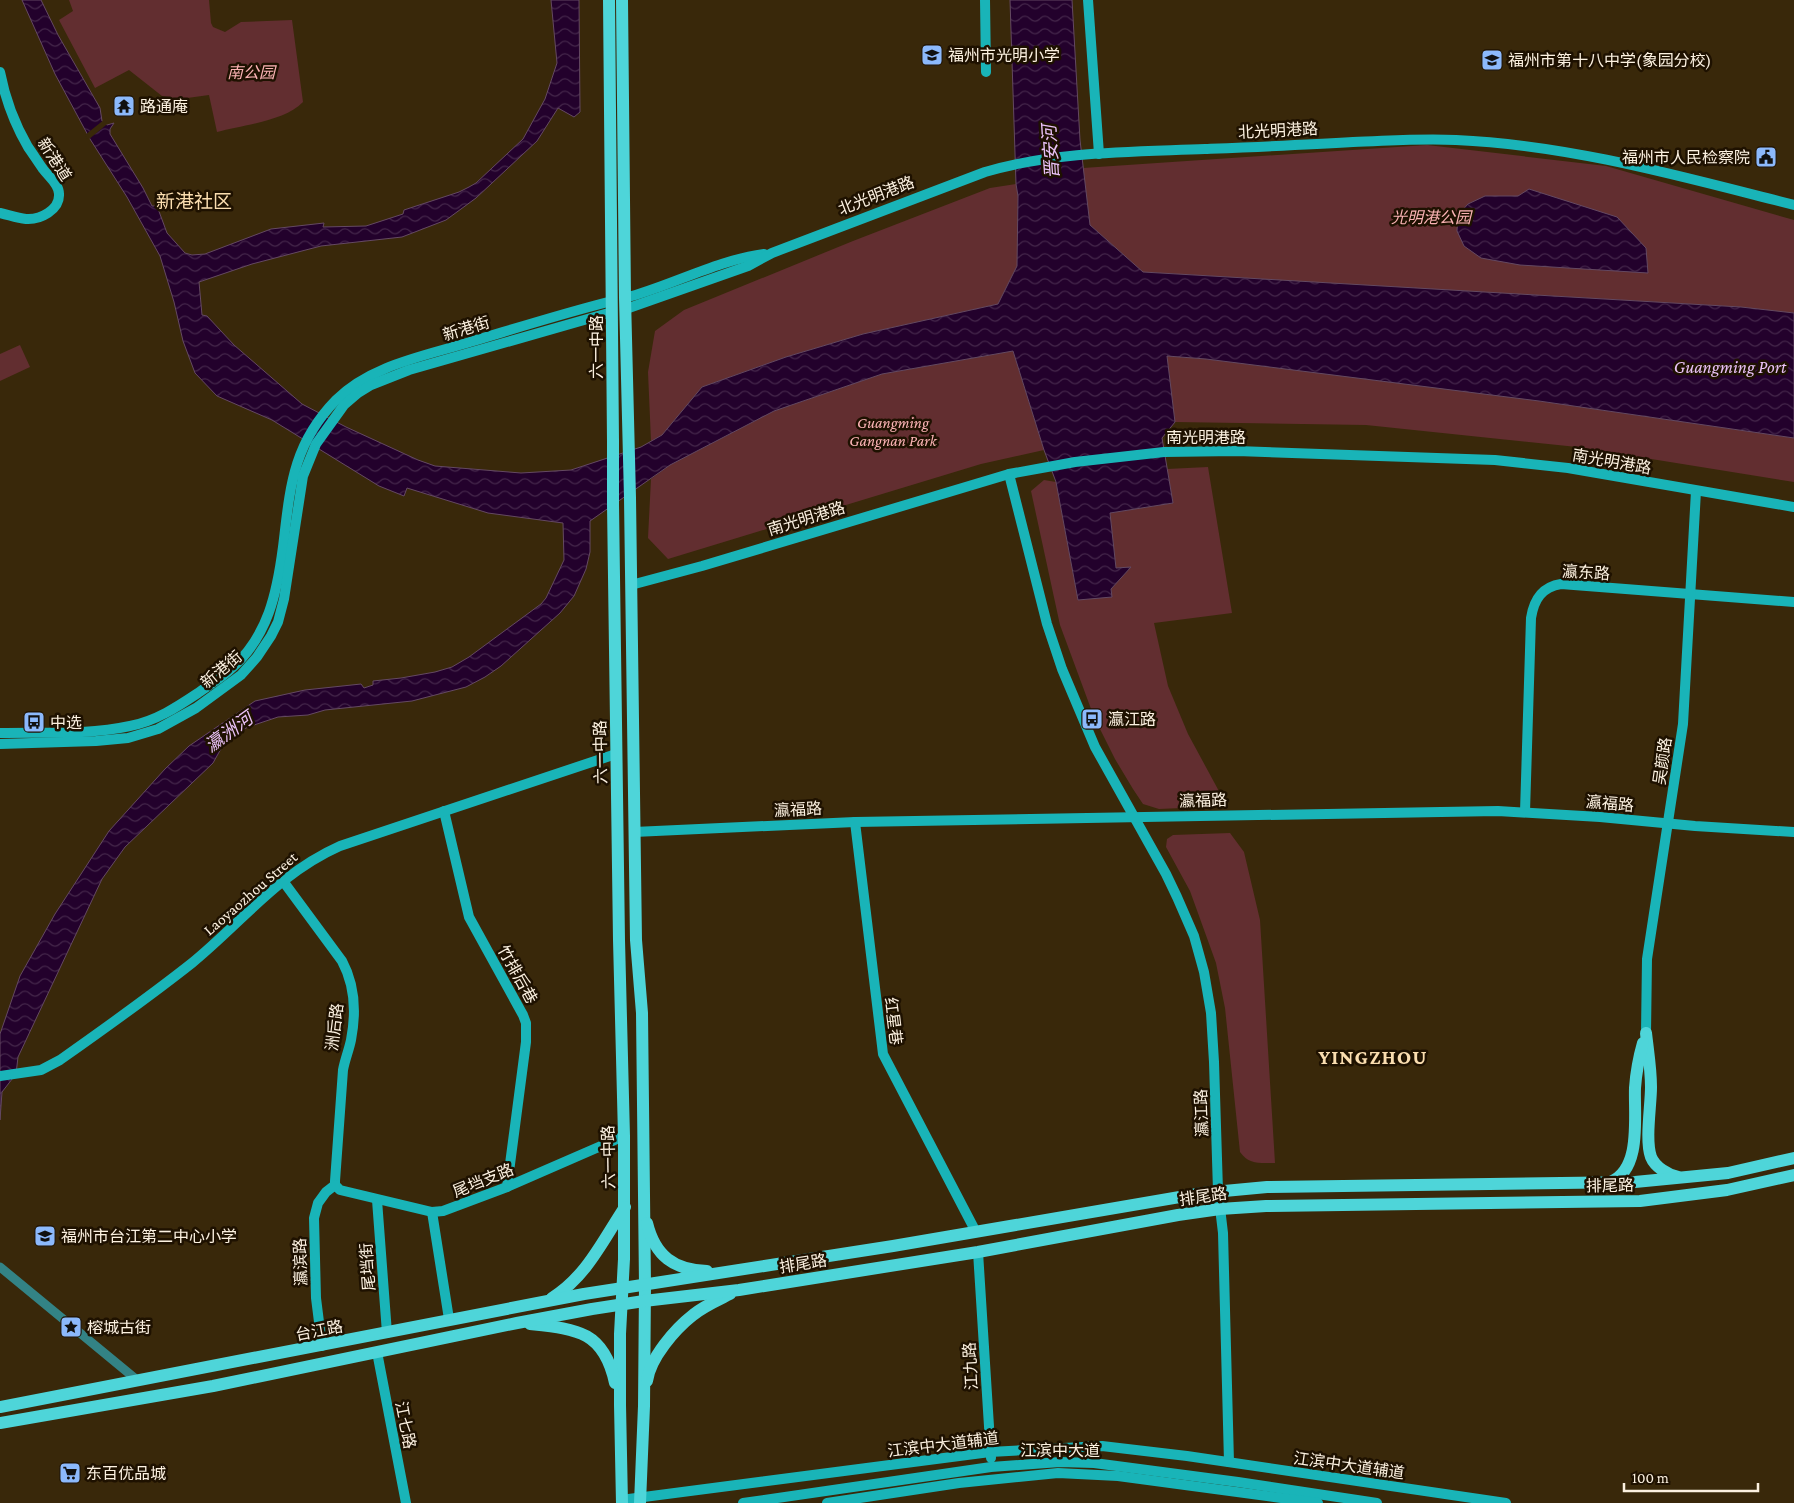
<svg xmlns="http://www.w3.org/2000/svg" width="1794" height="1503" viewBox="0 0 1794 1503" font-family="'Crimson Pro','Noto Sans SC',serif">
<defs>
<pattern id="water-waves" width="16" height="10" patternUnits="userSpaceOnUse" patternTransform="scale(1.25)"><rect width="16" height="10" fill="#23012c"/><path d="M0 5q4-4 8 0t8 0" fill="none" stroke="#44264a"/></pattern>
</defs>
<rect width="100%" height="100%" fill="#39280a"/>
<!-- green -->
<g fill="#622e30">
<path d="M69,0H209L211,23L213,27L225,32L241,22L292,20L303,102C285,121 243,125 217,132L209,95L180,99L162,96L129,70L95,88L59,20L73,11Z"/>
<polygon points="1427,145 1606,166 1794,220 1794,313 1741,307 1143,272 1090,225 1083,168"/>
<polygon points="1016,184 1018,196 1017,266 998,304 863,334 786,357 702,387 662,435 651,441 648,372 655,331 684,310 853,241 990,188"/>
<polygon points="20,345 30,367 0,381 0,354"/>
<polygon points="1013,351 1044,450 981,464 668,559 648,538 651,479 670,465 774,411 882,374"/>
<polygon points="1167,356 1206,359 1539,401 1794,438 1794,482 1577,447 1366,425 1175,422"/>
<polygon points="1208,467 1232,613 1154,623 1168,686 1188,734 1227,806 1159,809 1143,804 1133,789 1115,759 1094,717 1060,625 1031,491 1044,480 1056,482 1078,600 1112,596 1111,589 1131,567 1116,568 1110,513 1173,503 1167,469"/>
<path d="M1230,833L1244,852L1260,920L1275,1163C1261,1163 1249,1165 1240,1152L1225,1008L1216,963L1190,891L1166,847L1167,839L1173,835Z"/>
</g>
<!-- water -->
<g fill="url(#water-waves)" stroke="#644962">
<polygon points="22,0 41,0 58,35 100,108 102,121 107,125 114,123 110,129 110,134 143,188 152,206 157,206 167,233 185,253 192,255 205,254 271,229 324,223 323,227 366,226 403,214 404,210 459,192 469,187 476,183 523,139 545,99 557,63 551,0 579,0 580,112 574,117 558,108 537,141 476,198 446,220 402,237 321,246 252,264 199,282 202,315 207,316 234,345 302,404 346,427 418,460 435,466 521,473 571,470 641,447 662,435 702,387 786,357 863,334 998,304 1017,266 1018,196 1016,184 1010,0 1072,0 1080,140 1090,225 1143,272 1741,307 1794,313 1794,438 1539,401 1206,359 1167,356 1175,422 1162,438 1173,503 1110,513 1116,568 1131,567 1111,589 1112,597 1078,600 1056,482 1044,450 1013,351 882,374 774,411 670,465 590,521 590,552 586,569 574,596 560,613 501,666 485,677 466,687 412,701 325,710 308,715 278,717 248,727 227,738 213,763 125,847 102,879 18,1057 16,1074 2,1092 0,1120 0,1034 20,976 55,914 109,831 165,769 189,746 255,701 305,690 361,684 364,688 373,685 373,681 401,678 435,672 452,667 469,657 541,604 546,598 564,560 563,523 488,513 407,488 404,496 379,486 272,420 217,396 195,373 183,341 174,302 160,256 127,197 90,139 55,74"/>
<polygon points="1529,189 1617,217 1646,248 1648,273 1520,265 1481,258 1464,246 1457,231 1458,215 1468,204 1485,196 1518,196"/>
</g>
<!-- pier -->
<polygon fill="#39280a" points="105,119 107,123 111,121 88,140 85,135"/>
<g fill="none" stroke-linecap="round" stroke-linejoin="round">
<!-- street -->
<polyline stroke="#338385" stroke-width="9" points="0,1267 137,1380"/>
<!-- secondary -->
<g stroke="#19b4b8" stroke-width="10">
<polyline points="985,0 986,72"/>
<polyline points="1088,0 1099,154"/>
<path d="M0,72C5,98 14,123 28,147C33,154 38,162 43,169C49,177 59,184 59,194C60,210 40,220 26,219C17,218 9,215 0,213"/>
<path d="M625,298C671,286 717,260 764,254"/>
<path d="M626,309L748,266L772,253L985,172C1056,151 1132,152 1205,149C1254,147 1304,145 1353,142C1387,141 1421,138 1456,140C1571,145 1683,177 1794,205"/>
<polyline points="1009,474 1047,624 1062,669 1095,747 1166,874 1177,897 1194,936 1204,972 1211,1013 1214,1062 1218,1191 1223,1233 1229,1462"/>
<polyline points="631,585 702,566 1009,474 1075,462 1164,452 1237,451 1495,460 1568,468 1794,507"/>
<path d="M0,733C42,732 89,735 130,726C156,721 177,707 198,693C209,685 222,678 232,668C268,636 277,593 283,547C290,489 292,445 336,400C371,365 425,356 470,342C517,328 564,313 612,301"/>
<polyline points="0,744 96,741 128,738 158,729 196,708 241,675 257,657 271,636 278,622 284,599 303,476 316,444 344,405 358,393 371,385 409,370 612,312"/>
<polyline points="444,811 469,917 523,1015 526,1023 526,1042 507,1187"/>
<path d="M1525,812L1531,618C1534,599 1542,587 1561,584L1794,602"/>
<polyline points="855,822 883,1054 976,1232"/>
<polyline points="634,832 855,822 1498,811 1600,817 1695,826 1794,832"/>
<path d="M283,881L342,961C355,985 356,1014 351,1040C349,1050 345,1059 343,1070C340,1107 338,1144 335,1181V1185L340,1190L432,1212L443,1211L507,1187L624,1136"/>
<polyline points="1646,1033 1647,959 1683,724 1696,491"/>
<path d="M0,1076L41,1070L60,1060C104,1029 149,997 192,963C242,922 279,873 340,846L616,754"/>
<polyline points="377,1200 387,1333"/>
<polyline points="432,1212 449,1319"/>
<polyline points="978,1252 991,1458"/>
<polyline points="322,1346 316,1298 314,1218 318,1203 326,1192 335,1185"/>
<polyline points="377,1352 406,1503"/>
<polyline points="621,1500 990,1452 1102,1446 1187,1456 1506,1503"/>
<polyline points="743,1503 991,1467 1060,1462 1094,1463 1238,1482 1377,1503"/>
<polyline points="827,1503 959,1483 1058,1473 1118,1476 1318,1503"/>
</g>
<!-- primary -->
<g stroke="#4ed5d9" stroke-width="12">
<polyline points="609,0 613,441"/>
<polyline points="622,0 625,298 630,498 636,940 642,1013 645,1286 644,1406 640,1503"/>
<polyline points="613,504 619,940 624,1136 624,1259 620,1334 620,1405 622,1503"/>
<path d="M1646,1033C1648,1051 1651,1069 1651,1087C1651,1106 1645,1140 1651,1157C1655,1167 1668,1175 1678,1177"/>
<path d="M1610,1182C1642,1170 1634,1117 1635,1088C1636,1074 1639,1057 1643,1043"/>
<path d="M647,1223C655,1256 674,1270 707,1271"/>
<path d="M552,1298C587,1276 603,1240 625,1207"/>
<path d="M530,1324C577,1329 604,1331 615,1383"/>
<path d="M647,1381C650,1358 675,1329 693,1315C704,1306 718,1300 730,1294"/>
<polyline points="0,1407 584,1294 893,1246 1203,1193 1267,1187 1635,1182 1728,1173 1794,1158"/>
<polyline points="0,1423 213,1386 517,1323 592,1309 644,1301 739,1290 978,1252 1178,1215 1220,1209 1266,1206 1640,1201 1727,1190 1794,1175"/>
</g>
<!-- primary-bridge -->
<polyline stroke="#4ed5d9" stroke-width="12" points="613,441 613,504"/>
</g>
<!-- icons -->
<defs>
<g id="school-square" transform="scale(1.125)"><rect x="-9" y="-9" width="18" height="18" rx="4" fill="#8cb9fc" stroke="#1e1100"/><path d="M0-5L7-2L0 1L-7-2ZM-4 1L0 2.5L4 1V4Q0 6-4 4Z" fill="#111"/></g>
<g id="temple-square" transform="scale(1.125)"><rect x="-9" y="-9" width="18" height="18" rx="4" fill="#8cb9fc" stroke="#1e1100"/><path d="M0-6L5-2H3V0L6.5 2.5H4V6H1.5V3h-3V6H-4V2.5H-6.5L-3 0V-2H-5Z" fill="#111"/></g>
<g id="civic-square" transform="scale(1.125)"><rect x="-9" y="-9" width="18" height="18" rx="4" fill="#8cb9fc" stroke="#1e1100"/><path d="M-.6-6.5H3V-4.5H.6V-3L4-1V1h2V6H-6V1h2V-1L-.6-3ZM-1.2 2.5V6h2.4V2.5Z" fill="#111"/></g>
<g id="bus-square" transform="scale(1.125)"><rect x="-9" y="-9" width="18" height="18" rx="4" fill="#8cb9fc" stroke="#1e1100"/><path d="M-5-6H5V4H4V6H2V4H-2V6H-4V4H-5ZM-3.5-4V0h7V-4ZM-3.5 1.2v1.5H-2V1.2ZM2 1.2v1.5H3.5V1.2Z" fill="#111"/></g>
<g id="sight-square" transform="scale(1.125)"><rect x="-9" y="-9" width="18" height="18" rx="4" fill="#8cb9fc" stroke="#1e1100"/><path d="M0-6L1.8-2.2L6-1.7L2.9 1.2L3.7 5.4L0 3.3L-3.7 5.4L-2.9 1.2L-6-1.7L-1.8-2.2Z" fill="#111"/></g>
<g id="supermarket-square" transform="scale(1.125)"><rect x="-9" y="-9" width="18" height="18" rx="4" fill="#8cb9fc" stroke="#1e1100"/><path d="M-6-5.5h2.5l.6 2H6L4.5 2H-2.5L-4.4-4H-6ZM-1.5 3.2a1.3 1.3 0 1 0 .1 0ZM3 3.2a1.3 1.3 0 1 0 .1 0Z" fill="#111"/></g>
</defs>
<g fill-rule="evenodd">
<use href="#school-square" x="932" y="55"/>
<use href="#school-square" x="1492" y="60"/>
<use href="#temple-square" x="124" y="106"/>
<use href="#civic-square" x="1766" y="157"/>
<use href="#bus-square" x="1092" y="719"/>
<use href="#bus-square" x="34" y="722"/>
<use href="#school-square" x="45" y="1236"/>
<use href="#sight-square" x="71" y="1327"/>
<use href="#supermarket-square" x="70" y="1473"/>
</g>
<g text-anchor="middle" stroke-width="5" stroke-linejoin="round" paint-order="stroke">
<!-- poi labels -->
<g font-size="16" fill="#fcf1e0" stroke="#1e1100" text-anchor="start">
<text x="948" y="61">福州市光明小学</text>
<text x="1508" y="66">福州市第十八中学(象园分校)</text>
<text x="140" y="112">路通庵</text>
<text x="1750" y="163" text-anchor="end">福州市人民检察院</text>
<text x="1108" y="725">瀛江路</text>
<text x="50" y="728">中选</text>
<text x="61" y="1242">福州市台江第二中心小学</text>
<text x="87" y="1333">榕城古街</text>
<text x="86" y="1479">东百优品城</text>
</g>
<!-- park labels -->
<g font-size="16" font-style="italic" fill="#fbb3b4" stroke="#1e1100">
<text x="251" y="78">南公园</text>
<text x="1431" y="223">光明港公园</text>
<text x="893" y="428">Guangming<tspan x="893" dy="18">Gangnan Park</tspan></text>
</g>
<!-- street labels -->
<g font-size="16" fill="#fcf1e0" stroke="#1e1100">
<text transform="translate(1278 130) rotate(-3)" y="6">北光明港路</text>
<text transform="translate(55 159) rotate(57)" y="6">新港道</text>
<text transform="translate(876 195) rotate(-21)" y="6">北光明港路</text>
<text transform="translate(466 328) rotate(-17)" y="6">新港街</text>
<text transform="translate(596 347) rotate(-90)" y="6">六一中路</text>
<text x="1206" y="443">南光明港路</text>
<text transform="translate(1612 461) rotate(10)" y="6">南光明港路</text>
<text transform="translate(806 518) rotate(-17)" y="6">南光明港路</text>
<text transform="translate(1586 572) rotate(3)" y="6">瀛东路</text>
<text transform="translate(221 669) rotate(-40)" y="6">新港街</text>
<text transform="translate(600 752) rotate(-91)" y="6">六一中路</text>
<text transform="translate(1662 761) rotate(-82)" y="6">吴颜路</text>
<text transform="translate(1203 800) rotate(-2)" y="6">瀛福路</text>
<text transform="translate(1610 803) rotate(5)" y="6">瀛福路</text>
<text transform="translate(798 809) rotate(-3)" y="6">瀛福路</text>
<text transform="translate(250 893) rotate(-41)" y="6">Laoyaozhou Street</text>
<text transform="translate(518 974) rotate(61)" y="6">竹排后巷</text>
<text transform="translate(894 1021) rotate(83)" y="6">红星巷</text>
<text transform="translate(334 1027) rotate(-83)" y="6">洲后路</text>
<text transform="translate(1201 1113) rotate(-92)" y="6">瀛江路</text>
<text transform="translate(608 1157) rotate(-91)" y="6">六一中路</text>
<text transform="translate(483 1180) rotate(-22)" y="6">尾垱支路</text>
<text transform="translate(1610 1185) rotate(-1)" y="6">排尾路</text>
<text transform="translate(1203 1196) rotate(-8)" y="6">排尾路</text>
<text transform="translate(300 1262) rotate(-92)" y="6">瀛滨路</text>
<text transform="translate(803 1263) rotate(-9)" y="6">排尾路</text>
<text transform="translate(367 1267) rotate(-94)" y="6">尾垱街</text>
<text transform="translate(319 1330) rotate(-11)" y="6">台江路</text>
<text transform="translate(970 1366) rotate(-93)" y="6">江九路</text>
<text transform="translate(406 1425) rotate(79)" y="6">江七路</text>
<text transform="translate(943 1444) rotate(-7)" y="6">江滨中大道辅道</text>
<text x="1060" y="1456">江滨中大道</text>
<text transform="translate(1349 1465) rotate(8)" y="6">江滨中大道辅道</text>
</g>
<!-- water labels -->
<g font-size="18" font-style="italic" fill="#eac2f7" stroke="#1e1100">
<text transform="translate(1051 152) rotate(-94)" y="6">晋安河</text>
<text x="1730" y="373">Guangming Port</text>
<text transform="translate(229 732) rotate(-36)" y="6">瀛洲河</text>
</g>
<!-- quarter labels -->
<g font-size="19" fill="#faddaf" stroke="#1e1100">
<text x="194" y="208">新港社区</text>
</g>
<!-- district labels -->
<g font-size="21" font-weight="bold" letter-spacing="1" fill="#faddaf" stroke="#1e1100">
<text x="1373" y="1064">YINGZHOU</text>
</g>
</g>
<!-- scale -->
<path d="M1624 1483v8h134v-8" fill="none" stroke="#fcf1e0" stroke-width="2.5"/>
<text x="1632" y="1483" font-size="15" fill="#fcf1e0" stroke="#1e1100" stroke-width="4" paint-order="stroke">100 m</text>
</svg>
